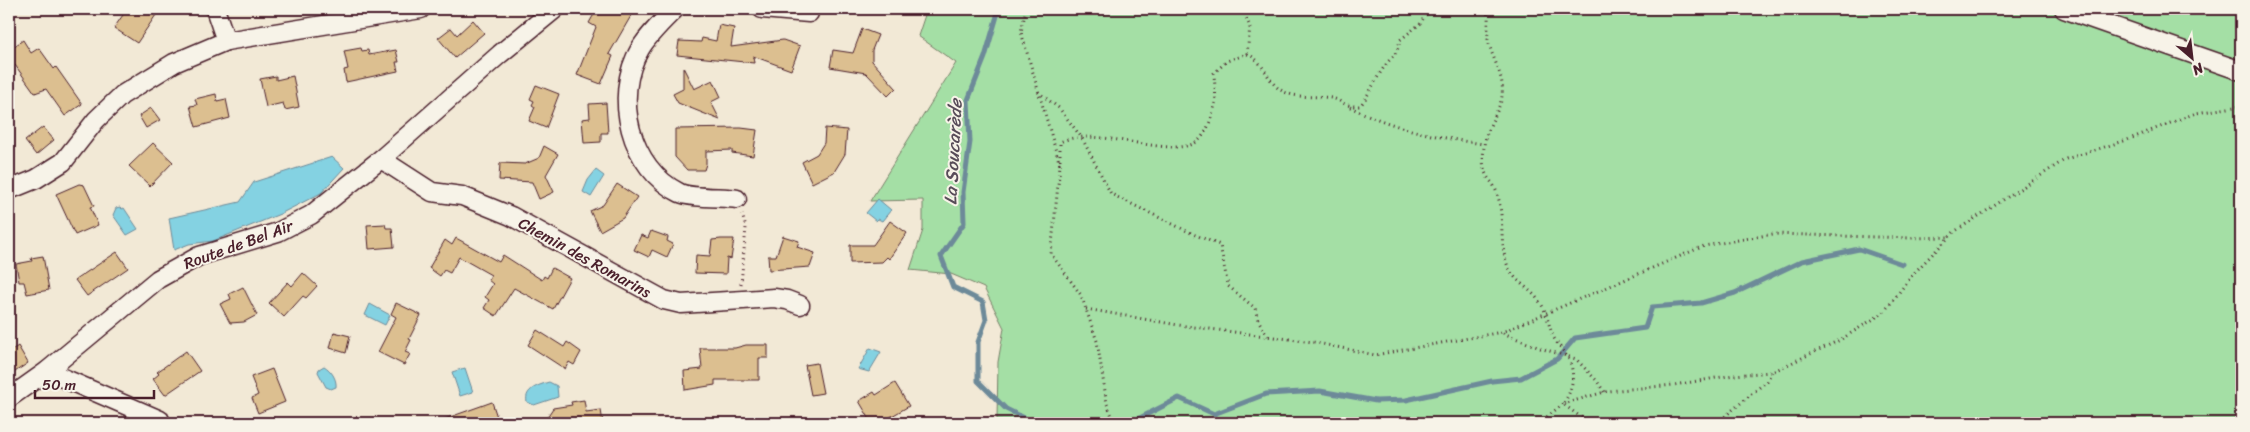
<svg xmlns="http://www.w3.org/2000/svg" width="2250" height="432" viewBox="0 0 2250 432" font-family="Sriracha,sans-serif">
<rect width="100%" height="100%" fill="#f2e9d6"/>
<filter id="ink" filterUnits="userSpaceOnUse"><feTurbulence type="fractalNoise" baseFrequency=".02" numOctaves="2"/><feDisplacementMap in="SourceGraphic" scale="10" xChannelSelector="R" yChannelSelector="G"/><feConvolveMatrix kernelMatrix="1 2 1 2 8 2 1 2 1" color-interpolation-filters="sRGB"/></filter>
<g filter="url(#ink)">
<!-- green -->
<polygon fill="#a4dfa5" stroke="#777f68" points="927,9 2241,9 2241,423 1005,423 997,419 998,362 1004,328 984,288 951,274 910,270 923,230 923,200 870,201 956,63 918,36"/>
<!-- water -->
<g fill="#84d2e2" stroke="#6d8a99">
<polygon points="332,157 344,168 321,193 280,214 213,241 189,244 174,250 169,218 240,202 254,182"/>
<polygon points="596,170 604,176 591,197 583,192 588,180"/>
<polygon points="878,199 891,210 882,221 878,219 876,221 866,213"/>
<polygon points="120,207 122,209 124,208 138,229 127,235 113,215 116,208"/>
<polygon points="370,304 390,315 385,325 365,315"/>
<polygon points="870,348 881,352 869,372 858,369"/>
<path d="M324,366C331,370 337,379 336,387L331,389L326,387L318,372L319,369Z"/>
<polygon points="465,368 473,392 460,396 452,372"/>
<path d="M549,382L557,386L558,397L534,405L527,402C524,389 539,385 549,382Z"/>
</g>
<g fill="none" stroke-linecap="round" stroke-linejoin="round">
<!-- stream -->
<g stroke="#6d8a99" stroke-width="5">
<polyline points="999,9 985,57 968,100 970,142 963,192 964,223 941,256 953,287 983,302 986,320 978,342 978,381 1006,409 1035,423"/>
<polyline points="1130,423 1179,398 1214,414 1266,394 1320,391 1376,401 1406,400 1492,381 1521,378 1557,359 1575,338 1645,328 1652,307 1701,303 1735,293 1802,261 1859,249 1902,264"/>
</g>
</g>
<!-- building -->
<g fill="#dcbf90" stroke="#4a1f2b">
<polygon points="127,9 160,9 137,43 114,28"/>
<polygon points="597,9 635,9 609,54 613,56 601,84 577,75 596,27 589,23"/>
<polygon points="473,20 484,33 455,58 438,38 451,28 457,35"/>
<polygon points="719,25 734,28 731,47 783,40 800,46 791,70 753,56 754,63 677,55 679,41 701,42 702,38 716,41"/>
<polygon points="862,29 878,35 872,50 872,61 896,88 888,96 866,73 830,67 833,50 853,53"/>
<polygon points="23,40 31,53 39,48 54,69 56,67 82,104 65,116 46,89 35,93 15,65 9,69 9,50"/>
<polygon points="361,48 362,51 368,50 369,55 396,50 399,62 396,62 398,71 346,82 344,70 348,69 344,51"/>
<polygon points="683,67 694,89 713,80 721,97 711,102 720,120 678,103 673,94 683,89"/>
<polygon points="276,76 276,80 293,76 299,107 285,110 283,103 266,107 260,79"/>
<polygon points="536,85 559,94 546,128 529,121 535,107 532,105 534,101 530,99"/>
<polygon points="216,94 217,101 226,99 230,118 196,127 190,106 197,105 195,99"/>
<polygon points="606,103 608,133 601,133 601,142 584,143 582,119 590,118 589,104"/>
<polygon points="151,108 160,120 146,128 139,116"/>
<polygon points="43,127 54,140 36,155 25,141"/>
<polygon points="741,128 757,130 753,156 732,153 732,150 706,151 706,164 704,170 687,170 675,157 675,129"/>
<polygon points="825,128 847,130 845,154 834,172 812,183 802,162 817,154 824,143"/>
<polygon points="153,143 173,162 150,186 129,166"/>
<polygon points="544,146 558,154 546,175 554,192 539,199 532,182 499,180 500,163 525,164 539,158"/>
<polygon points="79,184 84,185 94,206 90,207 98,225 75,235 56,194"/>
<polygon points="617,184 637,197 623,218 600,231 590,211 603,205"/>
<polygon points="890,221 907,233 889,259 887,257 882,262 850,263 850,245 873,245"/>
<polygon points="385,224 386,228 392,228 394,247 369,249 367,225"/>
<polygon points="651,231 668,237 667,241 673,244 667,257 652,250 649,257 634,250 641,235 648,238"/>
<polygon points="783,236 799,241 797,247 815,253 810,267 769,270 768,256 776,256"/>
<polygon points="456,238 499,262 503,255 542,280 544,276 547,278 552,268 570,278 553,309 514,288 496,316 484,308 489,300 485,297 493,284 488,280 491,275 459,257 450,273 444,270 440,276 429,268 445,240 452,245"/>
<polygon points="721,239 734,239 731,259 727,258 726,274 695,273 696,255 710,256 712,240"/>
<polygon points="117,252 128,268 87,296 75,280"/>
<polygon points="43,256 49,290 27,294 24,282 19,282 16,264 32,261 31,258"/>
<polygon points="303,273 317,286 306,298 303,296 284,317 269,303 288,282 292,286"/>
<polygon points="243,287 257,315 244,322 230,323 220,304 231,299 229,294"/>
<polygon points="396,303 421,315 409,339 411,340 405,352 410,354 404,365 378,352 396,317 391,314"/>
<polygon points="537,330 564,347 567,342 581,352 574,365 569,362 565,369 528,345"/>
<polygon points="334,332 350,336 346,353 330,348"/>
<polygon points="746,345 768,345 768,358 759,358 759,380 715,380 715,385 685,390 684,371 702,369 700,348 735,348"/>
<polygon points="18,346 28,363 9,376 9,352"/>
<polygon points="186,351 200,371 165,395 153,379 159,374 157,372"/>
<polygon points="817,363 823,393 811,395 805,365"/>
<polygon points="272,369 285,402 258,413 252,398 258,395 251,377"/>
<polygon points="895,383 909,406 880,423 872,423 859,401 874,392 876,395"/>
<polygon points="584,400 586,412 601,410 603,423 543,423 553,408 572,405 571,402"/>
<polygon points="492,402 499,423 439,423 439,421"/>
</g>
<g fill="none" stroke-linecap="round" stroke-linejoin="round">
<!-- minor casing -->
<g stroke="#4a1f2b" stroke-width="21">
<g id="minor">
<polyline points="215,9 226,41"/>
<path d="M675,9C662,22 649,34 640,49C612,96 630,169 680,193C690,198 724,197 737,199"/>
<polyline points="762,9 809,13"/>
<polyline points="2064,9 2241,71"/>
<polyline points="381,159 432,192 462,196 511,216 664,300 681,304 774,298 787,300 800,305"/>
<polyline points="9,190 36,179 63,162 96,120 122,95 174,63 226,41 421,9"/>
<polyline points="47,371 160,420"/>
<polyline points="9,398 47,371 158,279 199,256 278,232 311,215 381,159 500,54 555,9"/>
</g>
</g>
<!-- path -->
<g stroke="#4a1f2b" stroke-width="3" stroke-dasharray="1 4" stroke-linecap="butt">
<polyline points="1026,9 1021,32 1060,165 1051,254 1081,295 1097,341 1107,404 1115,423"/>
<polyline points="1243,9 1250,27 1247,54"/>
<path d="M1486,9C1490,18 1487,28 1488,39C1492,61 1507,77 1501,101C1496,117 1485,130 1484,147C1483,156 1482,168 1487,176C1489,180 1492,182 1494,186C1506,210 1498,239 1507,264C1513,281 1529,287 1539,301C1547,311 1548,324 1553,336C1557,344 1563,350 1568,358C1576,373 1573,390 1563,404L1589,423"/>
<polyline points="1038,92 1059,108 1082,138 1111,194 1193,234 1220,245 1228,286 1255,308 1258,320 1268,336"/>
<path d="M1350,107C1393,128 1437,138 1484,144"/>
<path d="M1060,165V142C1097,124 1178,163 1200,139C1208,131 1213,114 1215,104C1217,99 1214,80 1214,73L1227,61L1247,54C1263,60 1266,78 1278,88C1293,100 1314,95 1331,98C1342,100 1343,107 1360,106C1371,92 1375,79 1385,66C1393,54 1397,56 1400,40L1420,24L1429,9"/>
<polyline points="741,284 746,228 742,214"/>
<polyline points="1086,309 1178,325 1313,342 1375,355 1502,332 1704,246 1773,234 1911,238 1949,237"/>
<polyline points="1503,333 1540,348 1576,359 1597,381 1604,392"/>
<polyline points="1539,423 1563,404 1608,391 1674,385 1734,375 1772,372 1840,340 1883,313 1914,273 1954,232 2066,159 2127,140 2196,113 2241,106"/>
<polyline points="1717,423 1767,381 1772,372"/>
</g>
<!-- minor -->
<use href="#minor" stroke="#f7f3e8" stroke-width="18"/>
</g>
</g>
<g text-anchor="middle" stroke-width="4" stroke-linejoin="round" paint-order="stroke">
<!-- street labels -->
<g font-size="16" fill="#4a1f2b" stroke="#f7f3e8">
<text transform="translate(238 244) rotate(-20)" y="6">Route de Bel Air</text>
<text transform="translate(585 257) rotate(29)" y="6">Chemin des Romarins</text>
</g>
<!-- water labels -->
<g font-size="18" font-style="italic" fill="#584c59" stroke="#f7f3e8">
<text transform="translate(953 152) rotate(-87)" y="6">La Soucarède</text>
</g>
</g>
<!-- margin -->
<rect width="2250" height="432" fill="none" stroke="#f7f3e8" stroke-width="30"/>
<rect x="15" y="15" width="2220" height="402" fill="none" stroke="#4a1f2b" stroke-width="2" filter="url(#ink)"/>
<!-- north arrow -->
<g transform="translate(2192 58) rotate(152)" stroke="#f7f3e8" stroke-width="4" paint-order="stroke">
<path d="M0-4L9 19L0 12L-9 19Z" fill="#4a1f2b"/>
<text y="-8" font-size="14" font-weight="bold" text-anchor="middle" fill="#4a1f2b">N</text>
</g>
<!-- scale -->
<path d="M35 390v8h119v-8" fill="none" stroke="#4a1f2b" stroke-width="2.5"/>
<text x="42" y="390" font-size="15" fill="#4a1f2b" stroke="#f7f3e8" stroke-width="4" paint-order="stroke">50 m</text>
</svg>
